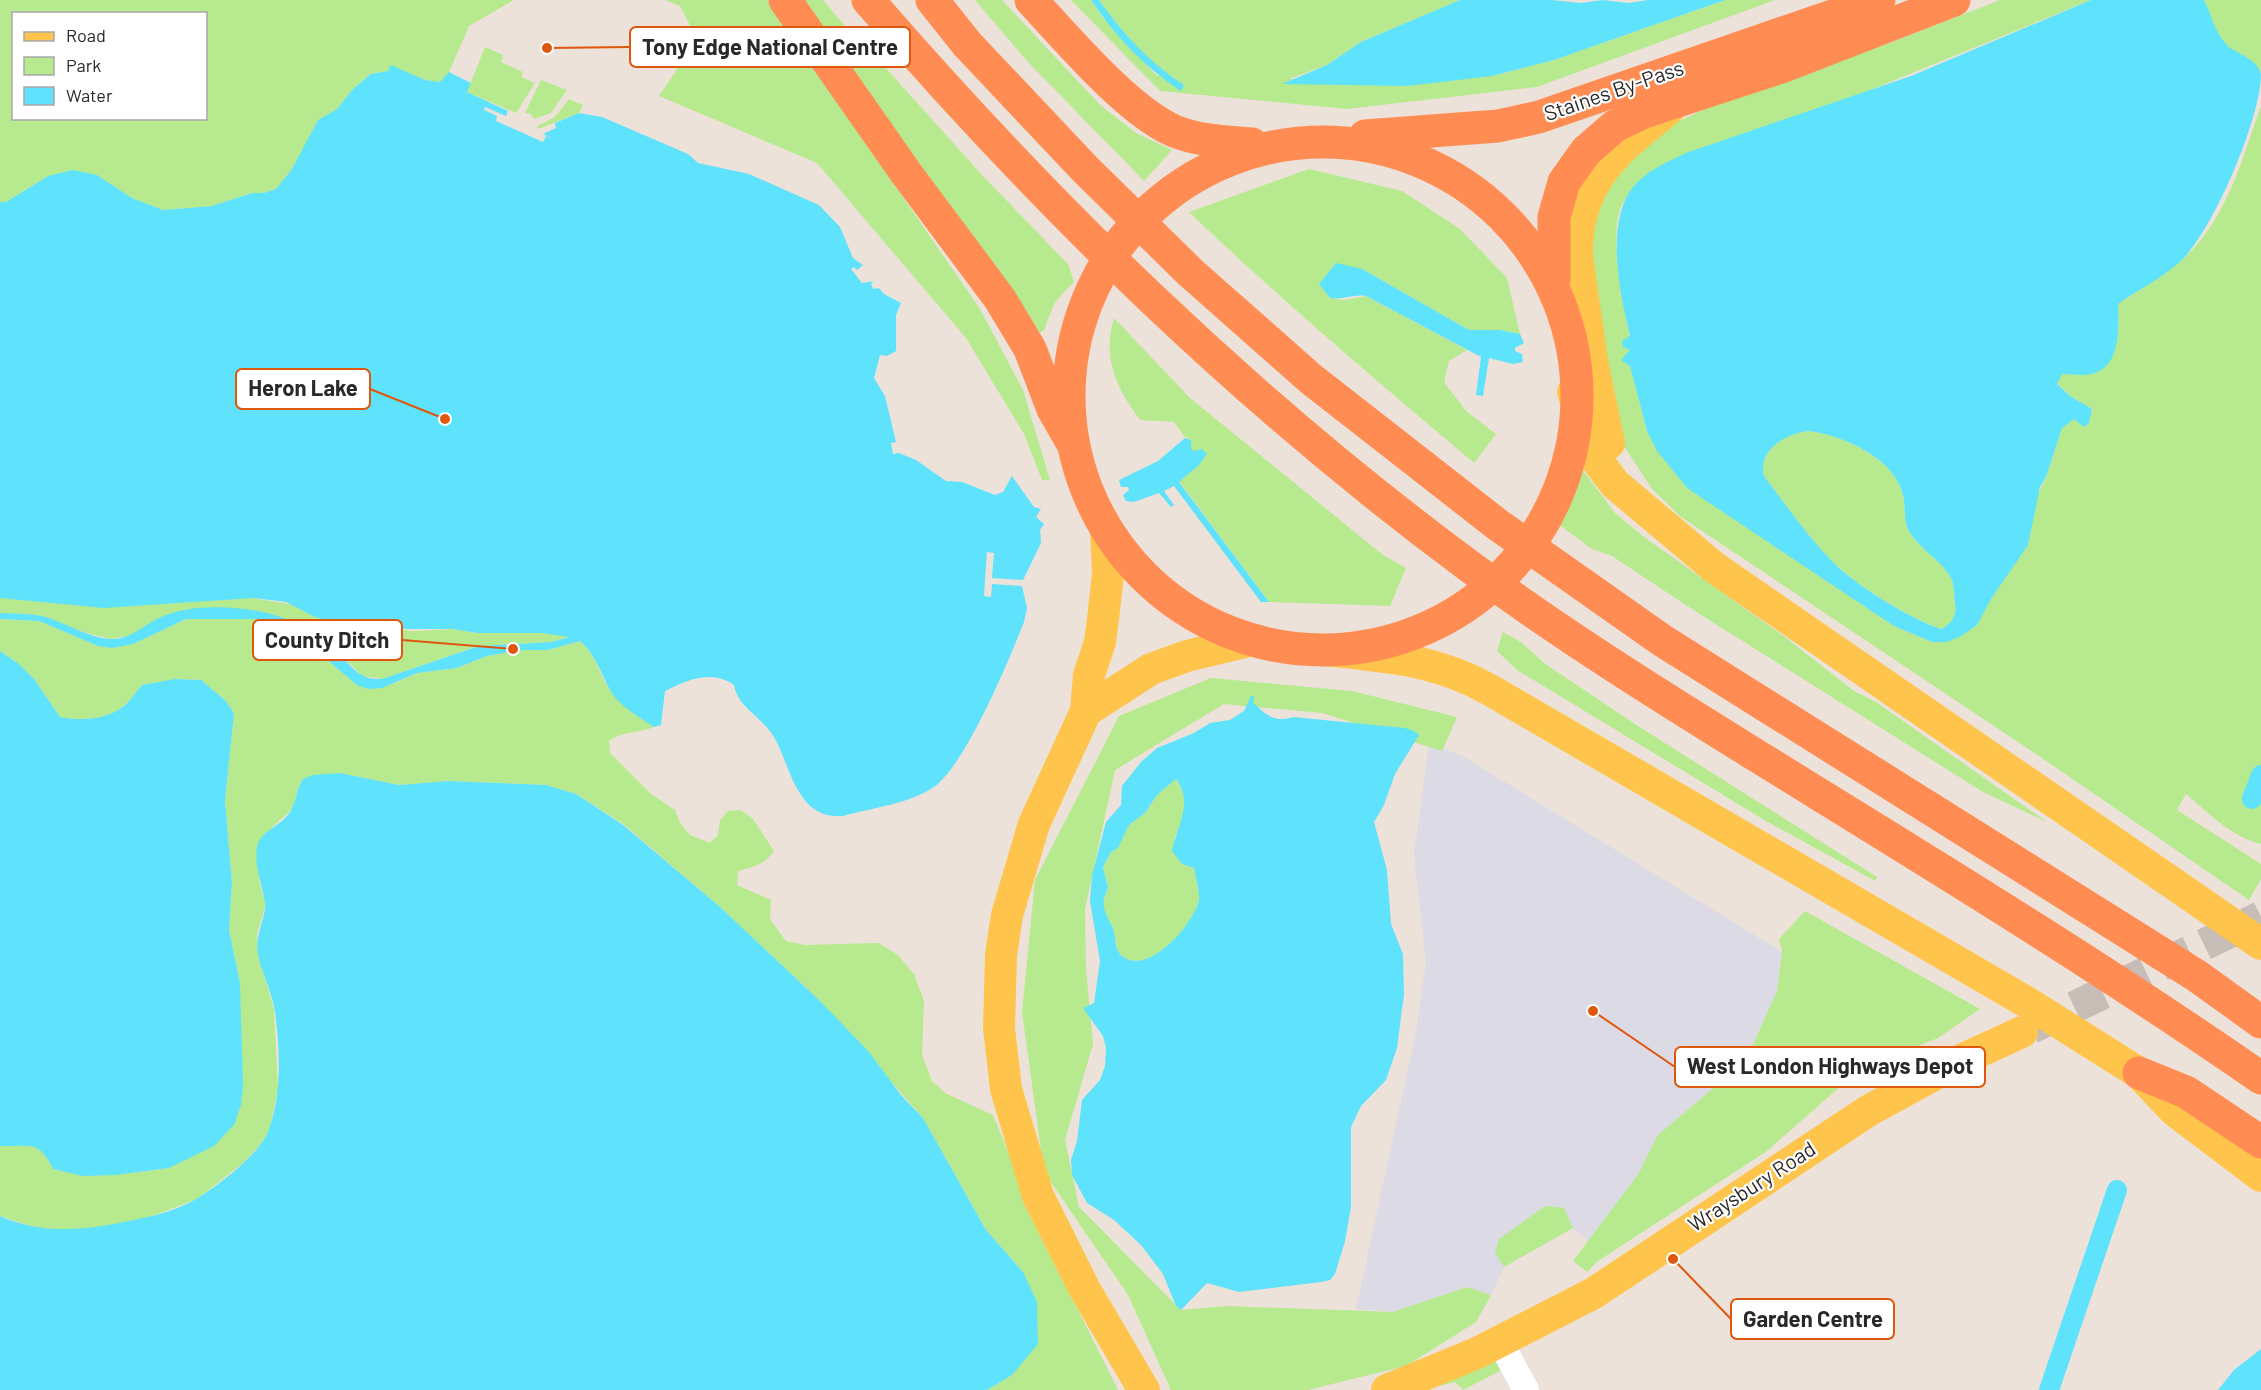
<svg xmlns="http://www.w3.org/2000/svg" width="2261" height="1390" viewBox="0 0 2261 1390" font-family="Barlow,sans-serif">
<rect width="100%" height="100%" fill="#ede2d9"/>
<!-- industrial -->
<polygon fill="#dcdae4" points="1429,744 1461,755 1782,952 1777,991 1746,1060 1657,1136 1639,1173 1589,1242 1573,1228 1504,1267 1491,1295 1467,1287 1393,1312 1356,1309 1416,1032 1426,962 1414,855"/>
<!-- green -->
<g fill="#b7ea8e" fill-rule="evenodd">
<path d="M0,0H514L469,26L449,72L441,82L425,80L391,66L388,71L371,74L353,89L337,109L318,121L292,169L276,189L264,193H252L212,206L163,210L132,198L97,175L48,176L6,202H0ZM14,14H206V118H14Z"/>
<polygon points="665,0 767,0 980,309 1023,390 1050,480 1042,480 1024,434 966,338 817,163 659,96 697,39 680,6"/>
<polygon points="805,0 823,0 855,38 876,57 982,175 1068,264 1074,282 1055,302 1044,330 1040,333 900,140"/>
<polygon points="975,0 1002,0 1100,105 1136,133 1172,150 1144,181 1027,61"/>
<path d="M1071,0H1091L1102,16L1155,74L1184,85C1149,63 1123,34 1099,0H1460L1361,42L1327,65L1289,79L1492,76L1554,60L1725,0H1775L1537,87L1347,109L1160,91Z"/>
<path d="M2000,0H2091L1633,187C1629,194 1624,200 1621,207C1609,236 1623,306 1630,337L1623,347L1630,350V366L1647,431L1894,626L1932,642L1977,625L2046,477L2062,428L2074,419L2089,423L2092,409L2070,396L2057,383L2062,374H2093L2119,326L2118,304C2138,291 2159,278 2178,263C2225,226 2242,159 2261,106V844C2232,837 2208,813 2186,794L2177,810L2261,864V879L2249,900L2036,754L1681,517L1652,489L1622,443L1587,248L1600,198L1626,157L1657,131L1712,106L1895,41Z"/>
<path d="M2204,0H2261V73C2252,60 2240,56 2228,46C2214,35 2212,15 2204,0Z"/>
<polygon points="485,47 503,55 501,62 523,72 521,77 535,83 516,113 467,92"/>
<polygon points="541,80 567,90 551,113 534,119 531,114 525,113"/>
<polygon points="569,99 583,105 579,113 538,129 537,126 555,117"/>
<path d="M1309,169L1402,191L1460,229L1507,278L1520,334L1500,330H1469L1362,269L1330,298L1344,300L1366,296L1467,350L1449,361L1444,382L1467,412L1496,434L1474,463C1377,381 1281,300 1189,212Z"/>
<path d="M1114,318L1190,398L1383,555L1406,568L1390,606L1269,602L1179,481L1198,466L1191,449V440L1184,436L1174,422L1140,420C1116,387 1102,359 1114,318Z"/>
<path d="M1809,431C1842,435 1895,458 1903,495C1906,506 1903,522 1909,531C1919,549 1943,561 1952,580C1954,586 1954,596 1955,603C1957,615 1953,622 1942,629C1914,621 1852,583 1833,562C1807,536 1786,505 1764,476C1757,450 1787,433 1809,431Z"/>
<polygon points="1579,465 1615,513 1644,537 1785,637 1854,691 1876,702 2047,822 1983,792 1698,613 1612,556 1592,549 1558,524 1573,497"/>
<polygon points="0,598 180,603 206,599 253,598 295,605 315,617 412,631 453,629 477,633 542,633 571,636 551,642 479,646 382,679 362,676 329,643 299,625 260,611 172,613 131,635 111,639 82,632 41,616 0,613"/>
<path d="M216,617L258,619L279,625L294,632L357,685L382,688L418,673L457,668L487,656L521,650H548L580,641C599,659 599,677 613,694C624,708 640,717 654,727C636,734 626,730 609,741L610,753L651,794L675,810L680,823L690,835L710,843L718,835L720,820L728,811L741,810L753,819L774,851C764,865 754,867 738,871L737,885L771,900L770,919L786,941L805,945L878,943L898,955L914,974L924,1001L922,1055L932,1081L945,1093L993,1115L1050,1254L1118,1390H987L1012,1375L1023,1272L986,1230L923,1118L820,1001L720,907L622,823L576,794L546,785L448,781L399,785L340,773L300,782L293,808L263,836L259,881L266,904L257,934L258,955L274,1009L278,1089L269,1131L259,1146L243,1163L197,1199L150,1217L97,1229H51L36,1228L0,1216V1146C31,1147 38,1139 53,1169C93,1178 129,1174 169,1168L240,1029V983L229,930L232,882L225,801L234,713L225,700L201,680L175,679L142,685C136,692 130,701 124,706C107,720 80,721 60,717L34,679L19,664L0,651V619L39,621L98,646L133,644L186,619Z"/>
<polygon points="1503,632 1522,643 1544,663 1638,726 1877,877 1875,881 1766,821 1517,670 1497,651"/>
<polygon points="1211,678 1352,691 1457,717 1442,751 1322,713 1224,704 1115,770 1085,909 1086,969 1093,1044 1065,1140 1079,1207 1181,1310 1226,1306 1393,1312 1467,1287 1491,1295 1476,1322 1406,1366 1308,1390 1171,1390 1128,1295 1044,1172 1022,1012 1035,880 1119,716"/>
<path d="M1176,779C1190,801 1185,816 1174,839L1182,864L1194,868C1195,877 1200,891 1199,900C1194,923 1149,977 1122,956C1113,948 1117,936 1112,926C1104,911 1100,904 1108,888L1103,867L1111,852L1118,847L1129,825L1145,813L1157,795Z"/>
<polygon points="1805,911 1980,1009 1938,1038 1860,1069 1767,1151 1598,1261 1587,1272 1573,1261 1639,1173 1657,1136 1746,1060 1777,991 1782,952 1779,939"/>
<polygon points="1545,1206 1564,1208 1573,1228 1504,1267 1495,1253 1499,1239"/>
<polygon points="1485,1361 1499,1362 1506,1368 1463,1390 1455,1382 1430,1388"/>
</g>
<!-- water -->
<g fill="#5fe2fc" fill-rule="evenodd">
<path d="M1091,0H1099C1123,34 1150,63 1184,85L1181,91C1144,67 1116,37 1091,0Z"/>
<polygon points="1460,0 1552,0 1580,3 1603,0 1628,3 1648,0 1725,0 1554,60 1492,76 1407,86 1282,84 1327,65 1361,42"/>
<path d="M2091,0H2204C2212,15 2214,32 2227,45C2236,54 2257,58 2261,74C2261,118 2214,228 2182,260C2164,277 2138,290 2118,304C2119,326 2121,369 2091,374C2082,376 2071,374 2062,374L2057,384L2070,396L2092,409L2089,423L2084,427L2074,419L2062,428L2046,477L2040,487L2028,545L1991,599L1977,625L1961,636L1947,642H1932L1894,626L1687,488L1657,451L1647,431L1630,366L1621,360L1630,350L1623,347L1622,341L1630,336C1620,294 1605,225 1632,188C1646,171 1667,162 1686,153L1911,76ZM1809,431C1842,435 1895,458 1903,495C1906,506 1903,522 1909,531C1919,549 1943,561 1952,580C1954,586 1954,596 1955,603C1957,615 1953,622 1942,629C1915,622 1852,583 1833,562C1807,536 1786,505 1764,476C1757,450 1787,433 1809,431Z"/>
<path d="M391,65L425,80L440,82L449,72L471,83L467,92L508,111L506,116L485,107L484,110L497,116L496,121L543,142L546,136L553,139L543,134L556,128L555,123L579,113L602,117L688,154L698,163L749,174L819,205L840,227L853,258L863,265L857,270L854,267L851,269L862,283L875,281L871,283L873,289L879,288L884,294L901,303L896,315V351L887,356L880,355L874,378L885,396L896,442L891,443L893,454L899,453L916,460L946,481L962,482L995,495L1003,492L1012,476L1034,507L1041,509L1036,517L1044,524L1040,530L1041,543L1023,580L992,578L994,553L987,552L984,596L991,597L992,584L1022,586L1027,608L1024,622C1009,660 966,764 934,787C909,804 871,808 843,816C794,820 791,762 772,734C759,715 738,707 734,685C711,669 687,680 665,691L661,725L654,727C639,717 619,706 610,690C600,672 596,655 580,641L548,650H521L487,656L457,668L417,673L382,688L368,689L357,685L294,632L258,619H186L133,644L112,648L98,646L39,621L0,619V613C13,614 28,613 41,616C64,621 85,637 110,639C129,640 143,626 159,618C188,604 228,606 258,611C282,615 309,628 328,643C348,658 354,681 382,679L479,646L551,642L569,637L542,633H477L453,629H361L315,617L286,602L253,598L104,608L0,598V202H6L48,176L73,170L97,175L132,198L163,210L212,206L252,193H264L276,189L292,169L318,120L337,109L353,89L371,74L388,71Z"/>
<path d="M1336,263L1362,269L1469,330H1500L1520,334L1524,343L1515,348V351L1522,354L1523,362L1513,364L1489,358L1483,396L1476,395L1481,357L1366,296C1353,294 1343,300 1330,298L1319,284Z"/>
<polygon points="1185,438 1191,440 1191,449 1194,451 1202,449 1207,454 1198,466 1179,482 1269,602 1261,602 1174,486 1164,491 1174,505 1171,507 1159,493 1134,502 1126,501 1123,495 1129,490 1128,487 1121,487 1119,480 1158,461"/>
<path d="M0,651L19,664L34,679L60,717C80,721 107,720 124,706C130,701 136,692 142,685L175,679L201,680L225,700L234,713L225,801L232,882L229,930L240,983L243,1085L241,1105L234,1125L214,1146L169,1168L116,1175L83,1176L53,1169C38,1139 31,1147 0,1146Z"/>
<path d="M1251,696H1254L1253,703C1267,715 1274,723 1293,717L1405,728L1414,731L1419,735L1395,774L1384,805L1374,822L1387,870L1391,924L1403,954L1404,994L1397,1048L1386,1080L1361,1106L1351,1127V1207L1345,1241L1335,1274L1330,1280L1321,1282L1239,1292L1207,1283L1181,1310L1176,1306L1163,1274L1141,1245L1114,1220L1087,1203L1072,1175L1071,1160L1077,1141L1082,1100L1100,1080L1105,1066L1106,1048L1103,1036L1083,1008L1094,1003L1100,961L1090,901L1092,875L1106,822L1121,805L1122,786L1141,762L1157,748L1194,733L1210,723L1230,720L1244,711ZM1176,779C1194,803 1177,825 1172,851L1182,864L1194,868C1195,877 1200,891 1199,900C1194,923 1149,977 1122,956C1113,948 1117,936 1112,926C1104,911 1100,904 1108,888L1103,867L1111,852L1118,848L1129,825L1145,813L1157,795Z"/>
<path d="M340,773L399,785L448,781L546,785L576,794L622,824L720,907L820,1001L869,1052L901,1095L923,1118L986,1230L1023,1272L1037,1302L1038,1344L1012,1375L987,1390H0V1216C46,1237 95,1229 142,1218C160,1215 183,1207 198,1198C219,1185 261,1153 269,1129C282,1093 280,1050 275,1012C272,992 262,974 258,955C254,934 267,917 265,902C262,884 254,866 257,848C259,832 278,827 287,816C297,805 295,790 303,779L313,775Z"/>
<polygon points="2261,1349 2261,1390 2218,1390 2234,1370"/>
</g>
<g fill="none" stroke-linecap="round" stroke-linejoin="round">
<!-- canal -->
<g stroke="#5fe2fc" stroke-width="20">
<polyline points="2252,799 2261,775"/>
<polyline points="2049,1390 2117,1190"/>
</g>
<!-- major-tunnel -->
<polyline stroke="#c6bdb6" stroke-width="32" stroke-dasharray="32 16" stroke-linecap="butt" points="2031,1028 2261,917"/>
<!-- minor -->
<polyline stroke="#fff" stroke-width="26" points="1500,1342 1526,1390"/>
<!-- major -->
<g stroke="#ffc44c" stroke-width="32">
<polyline points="1573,392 1593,455 1615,484 1715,568 2261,944"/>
<path d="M1609,443L1593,367L1577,257C1576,180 1616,152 1670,108"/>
<polyline points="1106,530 1108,574 1103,619 1100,642 1089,675 1086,711 1034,824 1007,915 1001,955 999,1028 1006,1089 1038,1196 1084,1288 1144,1390"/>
<path d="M1325,650C1388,657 1434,659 1490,690L2028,1003L2139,1073L2175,1111L2261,1176"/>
<polyline points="1086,711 1151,669 1187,656 1245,642"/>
<polyline points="1387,1390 1477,1353 1594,1293 1868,1111 1963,1059 2022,1032"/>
</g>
<!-- highway -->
<g stroke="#ff8c52" stroke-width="33">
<polyline points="785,0 906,173 1000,299 1030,349 1053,409 1073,444"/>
<path d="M868,0C1050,210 1245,400 1469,566C1579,647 1696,718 1812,790C1963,883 2115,977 2261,1078"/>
<polyline points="932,0 967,44 1086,170 1191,273 1311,379 1498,525 1663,641 2197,976 2261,1022"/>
<path d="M1031,0C1067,39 1127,110 1174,131C1199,141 1226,142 1252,144"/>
<polyline points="1365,136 1498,126 1539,117 1879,0"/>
<circle cx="1323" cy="396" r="254"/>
<polyline points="1554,280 1554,217 1564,182 1586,151 1615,126 1644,112 1781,67 1954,0"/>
<polyline points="2139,1073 2186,1092 2261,1142"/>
</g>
</g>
<g text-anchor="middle" stroke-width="4.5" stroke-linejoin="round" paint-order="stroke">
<!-- street labels -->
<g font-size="21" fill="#292929" stroke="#fff">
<text transform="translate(1614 91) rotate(-19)" y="7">Staines By-Pass</text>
<text transform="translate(1752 1187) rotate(-33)" y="7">Wraysbury Road</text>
</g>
</g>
<!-- callouts -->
<path fill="none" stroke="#de570d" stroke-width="2" d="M547 48L630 47M445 419L370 389M513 649L402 640M1593 1011L1675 1067M1673 1259L1731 1319"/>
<g fill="#de570d" stroke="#fff" stroke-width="2">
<circle cx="547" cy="48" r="6"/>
<circle cx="445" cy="419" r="6"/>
<circle cx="513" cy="649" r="6"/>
<circle cx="1593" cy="1011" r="6"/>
<circle cx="1673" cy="1259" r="6"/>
</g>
<g fill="#fff" stroke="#de570d" stroke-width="2">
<rect x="630" y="27" width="280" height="40" rx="6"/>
<rect x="236" y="369" width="134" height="40" rx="6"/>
<rect x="253" y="620" width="149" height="40" rx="6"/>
<rect x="1675" y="1047" width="310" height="40" rx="6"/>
<rect x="1731" y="1299" width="163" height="40" rx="6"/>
</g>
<g font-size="22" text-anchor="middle" font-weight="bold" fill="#292929">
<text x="770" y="55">Tony Edge National Centre</text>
<text x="303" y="396">Heron Lake</text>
<text x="327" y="648">County Ditch</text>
<text x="1830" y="1074">West London Highways Depot</text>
<text x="1813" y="1327">Garden Centre</text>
</g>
<!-- legend -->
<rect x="12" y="12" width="195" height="108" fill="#ffffff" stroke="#a9a9a9" stroke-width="1.5"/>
<rect x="24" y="32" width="30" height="9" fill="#ffc44c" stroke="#a9a9a9" stroke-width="1.5"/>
<text x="66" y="42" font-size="18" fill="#292929">Road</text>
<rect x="24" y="57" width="30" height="18" fill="#b7ea8e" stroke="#a9a9a9" stroke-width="1.5"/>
<text x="66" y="72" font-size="18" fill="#292929">Park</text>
<rect x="24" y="87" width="30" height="18" fill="#5fe2fc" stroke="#a9a9a9" stroke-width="1.5"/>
<text x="66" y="102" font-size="18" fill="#292929">Water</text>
</svg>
